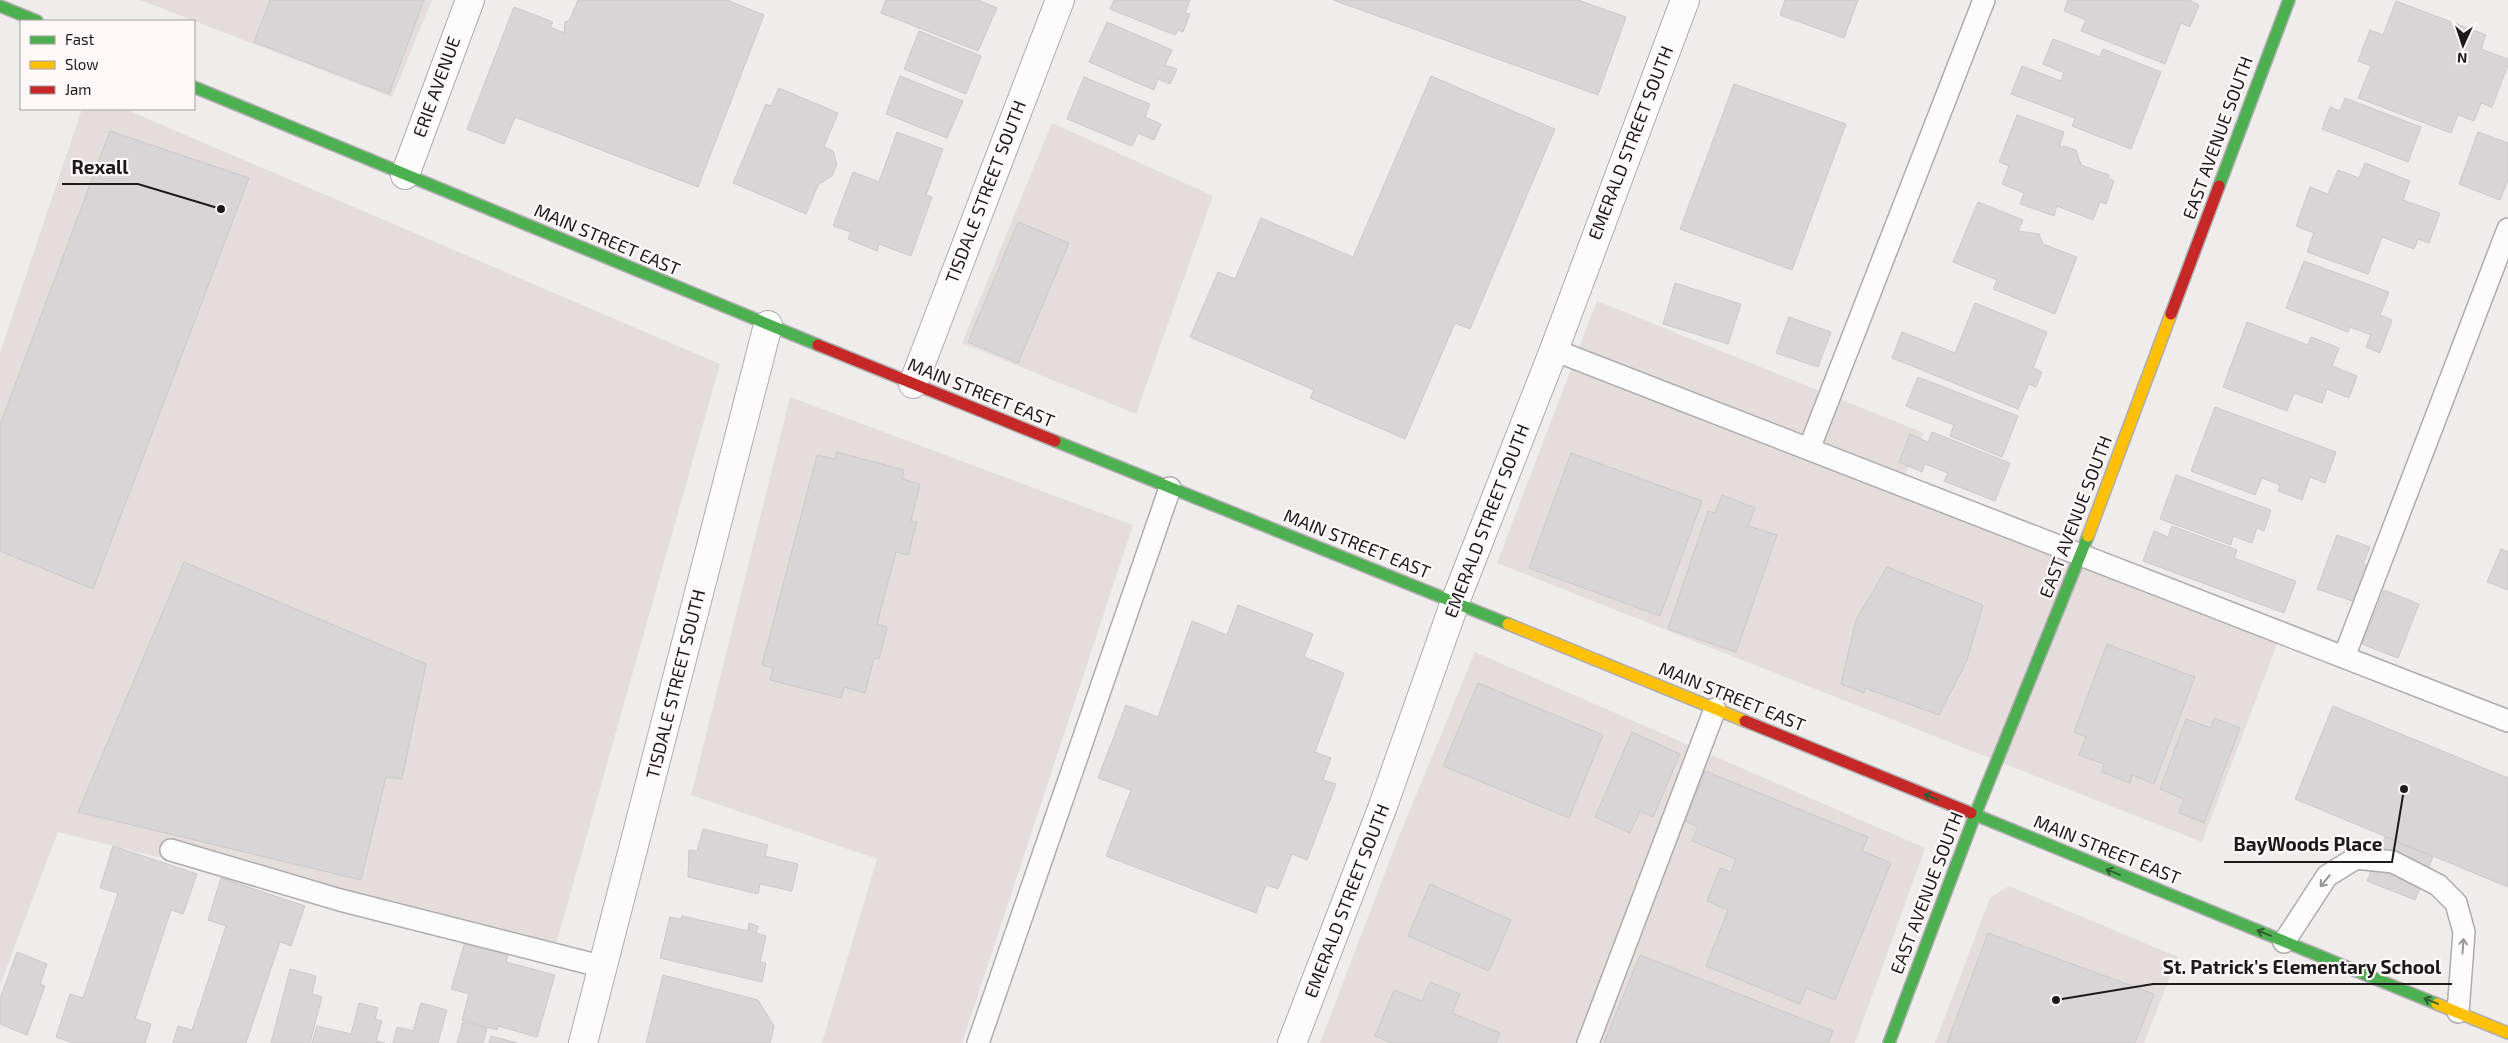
<svg xmlns="http://www.w3.org/2000/svg" width="2508" height="1043" viewBox="0 0 2508 1043" font-family="'Exo 2',sans-serif">
<rect width="100%" height="100%" fill="#efecec"/>
<!-- built -->
<g fill="#e5dcdc">
<polygon points="140,0 432,0 392,97"/>
<polygon points="82,109 125,109 720,364 553,955 58,832 0,985 0,353"/>
<polygon points="1052,123 1213,196 1136,414 962,343"/>
<polygon points="1597,301 1924,433 1901,483 2278,641 2202,842 1497,563"/>
<polygon points="790,397 1133,525 962,1043 822,1043 877,859 691,795"/>
<polygon points="1475,652 1925,848 1855,1043 1320,1043 1396,844"/>
<polygon points="2009,886 2178,957 2144,1043 1935,1043 1990,898"/>
</g>
<!-- building -->
<g fill="#d7d5d5" stroke="#cac8c8">
<polygon points="270,0 424,0 389,94 254,42"/>
<polygon points="578,0 727,0 764,15 698,187 515,117 504,144 467,129 514,7 553,22 550,27 564,33 565,22 569,21"/>
<polygon points="886,0 978,0 997,8 978,51 881,13"/>
<polygon points="1114,0 1190,0 1185,13 1190,14 1183,32 1178,30 1175,35 1110,9"/>
<polygon points="1333,0 1578,0 1626,17 1598,95"/>
<polygon points="1785,0 1858,0 1844,38 1780,15"/>
<polygon points="2068,0 2189,0 2199,5 2190,27 2181,23 2165,64 2081,31 2086,20 2064,11"/>
<polygon points="2396,1 2486,35 2481,49 2508,59 2508,65 2492,107 2481,103 2474,121 2458,115 2451,133 2358,98 2371,66 2358,61 2370,30 2383,35"/>
<polygon points="1107,22 1172,50 1165,65 1177,69 1170,84 1158,79 1154,90 1089,62"/>
<polygon points="919,31 981,56 966,94 904,69"/>
<polygon points="2053,39 2100,57 2103,49 2161,72 2131,149 2072,126 2075,118 2011,94 2022,66 2061,81 2064,73 2043,64"/>
<polygon points="900,76 963,101 947,138 886,114"/>
<polygon points="1431,76 1555,129 1470,329 1455,323 1405,439 1310,398 1314,390 1190,337 1218,272 1235,279 1261,218 1353,257"/>
<polygon points="1084,77 1150,104 1145,117 1161,124 1154,140 1138,133 1132,146 1067,119"/>
<polygon points="1734,84 1846,124 1792,270 1680,229"/>
<polygon points="779,88 838,113 824,147 833,151 837,164 832,176 818,185 806,214 733,183 766,104 771,106"/>
<polygon points="2345,98 2421,127 2408,162 2322,129 2330,107 2340,111"/>
<polygon points="2017,115 2064,132 2059,148 2064,146 2076,150 2081,165 2109,175 2108,178 2114,181 2106,204 2100,202 2093,220 2057,206 2054,216 2020,204 2024,193 2002,184 2009,166 1999,162"/>
<polygon points="110,131 249,178 93,589 0,551 0,425"/>
<polygon points="897,132 943,149 926,195 932,197 911,256 879,244 877,251 848,239 851,232 833,226 853,172 879,182"/>
<polygon points="2478,132 2508,143 2508,180 2500,200 2459,184"/>
<polygon points="2365,163 2410,181 2403,200 2440,213 2429,243 2418,239 2414,249 2382,237 2368,274 2307,252 2314,233 2296,226 2310,187 2328,194 2338,170 2359,178"/>
<polygon points="1978,202 2023,220 2018,231 2039,234 2043,244 2077,257 2055,314 1993,289 1997,280 1953,262"/>
<polygon points="1018,222 1069,243 1018,363 968,342"/>
<polygon points="2304,261 2389,292 2380,315 2392,320 2380,353 2366,347 2371,335 2350,327 2348,332 2286,308"/>
<polygon points="1675,283 1741,304 1728,344 1663,324"/>
<polygon points="1975,303 2047,332 2033,368 2042,372 2036,387 2029,384 2018,409 1892,358 1902,332 1955,353"/>
<polygon points="1789,317 1831,332 1818,367 1776,353"/>
<polygon points="2247,322 2308,345 2311,337 2339,348 2332,366 2357,376 2349,398 2327,389 2322,403 2294,393 2287,411 2223,387"/>
<polygon points="1918,377 2018,416 2002,457 1950,436 1954,425 1906,406"/>
<polygon points="2215,407 2336,452 2325,483 2310,477 2302,500 2278,491 2280,485 2262,478 2255,495 2191,471"/>
<polygon points="1932,432 2010,463 1995,501 1944,481 1948,473 1925,464 1922,472 1899,462 1910,434 1928,442"/>
<polygon points="837,452 904,470 902,479 920,484 911,521 917,522 908,555 896,552 877,624 887,627 879,659 874,658 865,693 844,687 841,698 770,680 773,668 762,665 817,455 835,459"/>
<polygon points="1571,453 1702,501 1660,616 1529,568"/>
<polygon points="2176,475 2271,510 2264,531 2257,528 2252,543 2233,536 2231,545 2160,519"/>
<polygon points="1722,495 1755,508 1748,526 1777,535 1736,652 1668,629 1708,511 1715,513"/>
<polygon points="2172,526 2237,550 2234,558 2296,581 2284,613 2143,561 2154,531 2168,537"/>
<polygon points="2337,535 2370,547 2363,564 2368,566 2355,602 2317,589"/>
<polygon points="2501,549 2508,552 2508,590 2487,582"/>
<polygon points="184,562 426,664 402,779 386,777 361,880 78,812"/>
<polygon points="1887,567 1983,605 1967,660 1939,715 1865,688 1864,693 1841,684 1856,620"/>
<polygon points="2384,590 2419,604 2398,658 2362,644"/>
<polygon points="1238,605 1313,634 1304,657 1344,673 1315,752 1331,758 1323,780 1336,784 1307,860 1292,854 1278,889 1266,885 1256,913 1106,856 1131,790 1098,778 1126,705 1158,717 1192,621 1227,635"/>
<polygon points="2107,644 2195,677 2154,784 2132,775 2130,783 2102,772 2104,764 2079,755 2086,737 2074,732"/>
<polygon points="1478,683 1603,735 1569,818 1443,766"/>
<polygon points="2333,706 2508,778 2508,887 2295,799"/>
<polygon points="2214,718 2240,728 2204,823 2179,813 2184,799 2160,789 2186,719 2211,728"/>
<polygon points="1632,732 1680,754 1653,817 1640,811 1630,833 1595,817"/>
<polygon points="1705,771 1868,837 1862,851 1891,863 1835,1000 1806,988 1800,1004 1706,966 1728,910 1707,901 1720,868 1731,872 1736,859 1692,841 1698,827 1685,821"/>
<polygon points="703,829 768,845 765,856 798,864 792,891 760,884 758,894 688,877 689,850 697,851"/>
<polygon points="2385,837 2433,857 2415,900 2367,881"/>
<polygon points="113,846 197,874 183,914 171,910 135,1019 151,1024 145,1043 73,1043 56,1037 70,994 83,998 118,893 100,888"/>
<polygon points="221,878 305,906 291,946 280,942 246,1043 173,1043 178,1026 192,1030 226,926 208,920"/>
<polygon points="1430,884 1511,920 1489,971 1408,936"/>
<polygon points="682,916 748,931 749,923 758,926 756,933 766,936 760,962 766,963 762,982 660,958 670,917 681,919"/>
<polygon points="1988,933 2154,994 2135,1043 1947,1043"/>
<polygon points="465,942 508,954 506,962 555,975 537,1037 498,1026 497,1030 462,1020 469,994 451,989"/>
<polygon points="17,952 47,964 40,984 45,986 27,1035 0,1024 0,999"/>
<polygon points="1640,955 1833,1031 1828,1043 1604,1043"/>
<polygon points="290,969 316,976 312,994 322,997 310,1043 271,1043"/>
<polygon points="663,975 758,1000 774,1026 770,1043 646,1043"/>
<polygon points="1430,982 1460,994 1452,1013 1500,1033 1496,1043 1392,1043 1375,1036 1394,990 1422,1001"/>
<polygon points="359,1003 378,1008 375,1019 382,1021 376,1041 385,1043 312,1043 317,1026 351,1034"/>
<polygon points="421,1003 447,1010 438,1043 393,1043 397,1027 413,1031"/>
<polygon points="463,1022 487,1028 483,1043 457,1043"/>
<polygon points="491,1036 517,1043 489,1043"/>
</g>
<g fill="none" stroke-linecap="round" stroke-linejoin="round">
<!-- lane casing -->
<g stroke="#aeacac" stroke-width="24">
<g id="lane">
<polyline points="1554,350 2508,721"/>
<polyline points="1809,449 1984,0"/>
<polyline points="2344,657 2508,229"/>
<polyline points="171,850 340,900 604,967"/>
<polyline points="2284,942 2327,876 2356,858 2393,862 2438,885 2456,903 2464,932 2458,1012"/>
<polyline points="978,1043 1170,488"/>
<polyline points="1588,1043 1715,709"/>
</g>
</g>
<!-- street casing -->
<g stroke="#aeacac" stroke-width="30">
<g id="street">
<polyline points="405,175 470,0"/>
<polyline points="913,384 1060,0"/>
<polyline points="583,1043 768,325"/>
<polyline points="1292,1043 1383,806 1455,602 1554,350 1685,0"/>
</g>
</g>
<!-- fast casing -->
<g stroke="#aeacac" stroke-width="14">
<g id="fast">
<polyline points="0,6 37,21"/>
<polyline points="194,87 818,345"/>
<polyline points="2219,186 2289,0"/>
<polyline points="1055,441 1508,624"/>
<polyline points="1971,813 2437,1004"/>
<polyline points="1889,1043 1975,815 2088,536"/>
</g>
</g>
<!-- slow casing -->
<g stroke="#aeacac" stroke-width="14">
<g id="slow">
<polyline points="2088,536 2171,314"/>
<polyline points="1508,624 1745,721"/>
<polyline points="2437,1004 2508,1033"/>
</g>
</g>
<!-- jam casing -->
<g stroke="#aeacac" stroke-width="14">
<g id="jam">
<polyline points="2171,314 2219,186"/>
<polyline points="818,345 1055,441"/>
<polyline points="1745,721 1971,813"/>
</g>
</g>
<!-- lane -->
<use href="#lane" stroke="#fdfcfc" stroke-width="21"/>
<!-- street -->
<use href="#street" stroke="#fdfcfc" stroke-width="28"/>
<!-- fast -->
<use href="#fast" stroke="#4caf50" stroke-width="11"/>
<!-- slow -->
<use href="#slow" stroke="#ffc107" stroke-width="11"/>
<!-- jam -->
<use href="#jam" stroke="#c62828" stroke-width="11"/>
</g>
<!-- one-way arrows -->
<defs><path id="oneway-shaft" d="M-6 0H5M1.5-3L5.5 0L1.5 3" fill="none" stroke-width="1.6" stroke-linecap="round" stroke-linejoin="round" transform="scale(1.25)"/></defs>
<g stroke="#325d32">
<use href="#oneway-shaft" transform="translate(1931 797) rotate(-158)"/>
<use href="#oneway-shaft" transform="translate(2113 872) rotate(-158)"/>
<use href="#oneway-shaft" transform="translate(2264 933) rotate(-158)"/>
<use href="#oneway-shaft" transform="translate(2431 1001) rotate(-158)"/>
</g>
<g stroke="#989696">
<use href="#oneway-shaft" transform="translate(2325 881) rotate(129)"/>
<use href="#oneway-shaft" transform="translate(2463 946) rotate(-86)"/>
</g>
<g text-anchor="middle" stroke-width="4.5" stroke-linejoin="round" paint-order="stroke">
<!-- street labels -->
<g font-size="18" fill="#1c1a1a" stroke="#fef8f9">
<text transform="translate(437 87) rotate(-70)" y="6">ERIE AVENUE</text>
<text transform="translate(2218 138) rotate(-70)" y="6">EAST AVENUE SOUTH</text>
<text transform="translate(1631 143) rotate(-69)" y="6">EMERALD STREET SOUTH</text>
<text transform="translate(986 192) rotate(-69)" y="6">TISDALE STREET SOUTH</text>
<text transform="translate(607 240) rotate(23)" y="6">MAIN STREET EAST</text>
<text transform="translate(981 393) rotate(22)" y="6">MAIN STREET EAST</text>
<text transform="translate(2076 517) rotate(-69)" y="6">EAST AVENUE SOUTH</text>
<text transform="translate(1487 521) rotate(-69)" y="6">EMERALD STREET SOUTH</text>
<text transform="translate(1357 544) rotate(22)" y="6">MAIN STREET EAST</text>
<text transform="translate(676 684) rotate(-76)" y="6">TISDALE STREET SOUTH</text>
<text transform="translate(1732 697) rotate(22)" y="6">MAIN STREET EAST</text>
<text transform="translate(2107 850) rotate(22)" y="6">MAIN STREET EAST</text>
<text transform="translate(1927 893) rotate(-69)" y="6">EAST AVENUE SOUTH</text>
<text transform="translate(1347 901) rotate(-69)" y="6">EMERALD STREET SOUTH</text>
</g>
</g>
<!-- callouts -->
<path fill="none" stroke="#1c1a1a" stroke-width="2" d="M221 209L138 184H62M2404 789L2392 862H2224M2056 1000L2153 984H2452"/>
<g fill="#1c1a1a" stroke="#fef8f9" stroke-width="2">
<circle cx="221" cy="209" r="5"/>
<circle cx="2404" cy="789" r="5"/>
<circle cx="2056" cy="1000" r="5"/>
</g>
<g font-size="19" text-anchor="middle" font-weight="bold" fill="#1c1a1a" stroke="#fef8f9" stroke-width="4.5" stroke-linejoin="round" paint-order="stroke">
<text x="100" y="174">Rexall</text>
<text x="2308" y="851">BayWoods Place</text>
<text x="2302" y="974">St. Patrick's Elementary School</text>
</g>
<!-- legend -->
<rect x="20" y="20" width="175" height="90" fill="#fef8f9" stroke="#a49fa0"/>
<rect x="30" y="36" width="25" height="8" fill="#4caf50" stroke="#a49fa0"/>
<text x="65" y="45" font-size="15" fill="#1c1a1a">Fast</text>
<rect x="30" y="61" width="25" height="8" fill="#ffc107" stroke="#a49fa0"/>
<text x="65" y="70" font-size="15" fill="#1c1a1a">Slow</text>
<rect x="30" y="86" width="25" height="8" fill="#c62828" stroke="#a49fa0"/>
<text x="65" y="95" font-size="15" fill="#1c1a1a">Jam</text>
<!-- north arrow -->
<g transform="translate(2463 45) rotate(183)" stroke="#fef8f9" stroke-width="4" paint-order="stroke">
<path d="M0-4L9 19L0 12L-9 19Z" fill="#1c1a1a"/>
<text y="-8" font-size="14" font-weight="bold" text-anchor="middle" fill="#1c1a1a">N</text>
</g>
</svg>
